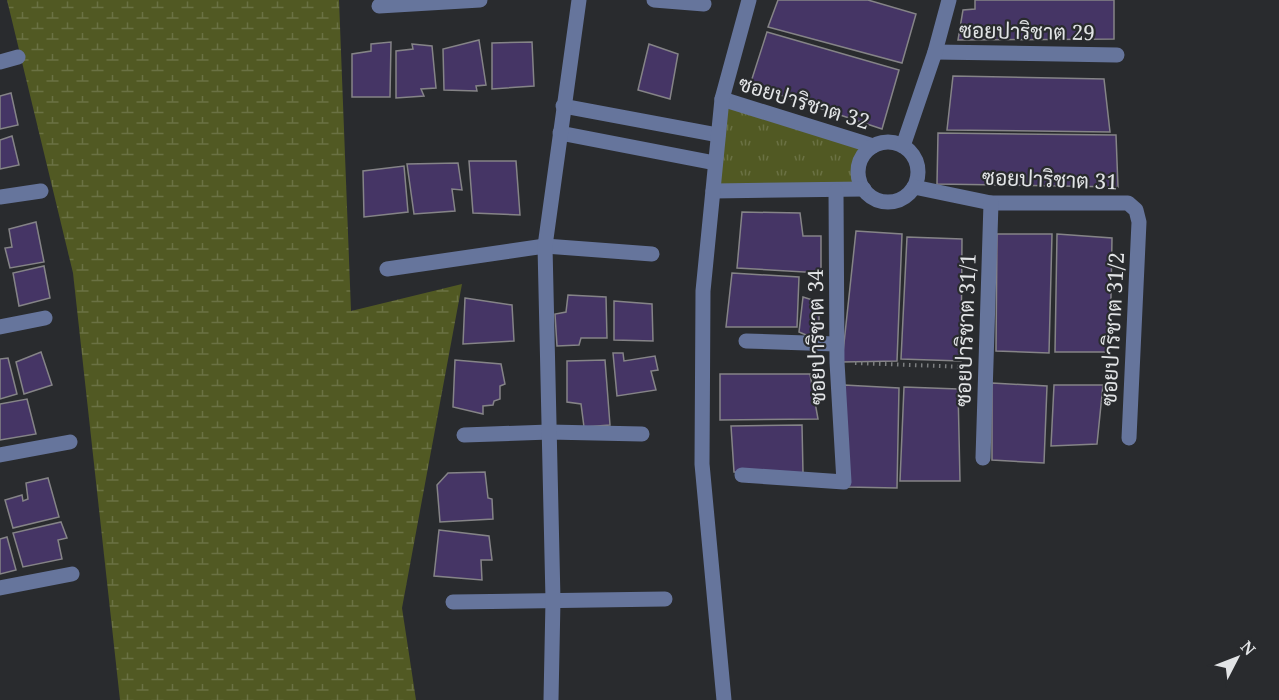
<svg xmlns="http://www.w3.org/2000/svg" width="1279" height="700" viewBox="0 0 1279 700" font-family="'Noto Serif',Sarabun,serif">
<defs>
<pattern id="wetland-marsh" width="20" height="14" patternUnits="userSpaceOnUse" patternTransform="scale(1.5)"><rect width="20" height="14" fill="#515923"/><path d="M1 5h8M5 5V1M11 12h8M15 12V8" fill="none" stroke="#6a7143"/></pattern>
<pattern id="park-tufts" width="24" height="20" patternUnits="userSpaceOnUse" patternTransform="scale(1.5)"><rect width="24" height="20" fill="#515923"/><path d="M3 7l-1-3M5 7V3M7 7l1-3M15 17l-1-3M17 17v-4M19 17l1-3" fill="none" stroke="#6a7143"/></pattern>
</defs>
<rect width="100%" height="100%" fill="#292b2e"/>
<!-- wetland -->
<polygon fill="url(#wetland-marsh)" points="7,0 339,0 351,311 462,284 402,608 416,700 120,700 73,273"/>
<!-- park -->
<path fill="url(#park-tufts)" d="M726,105L865,147C854,160 853,172 859,187L716,188Z"/>
<!-- building -->
<g fill="#453565" stroke="#858487" stroke-width="1.5">
<polygon points="778,0 868,0 916,14 902,63 768,27"/>
<polygon points="975,0 1114,0 1114,39 958,40 963,10 975,9"/>
<polygon points="767,32 899,70 882,129 750,85"/>
<polygon points="479,40 486,85 476,86 477,91 444,90 443,49"/>
<polygon points="391,42 390,97 352,97 352,54 371,51 371,44"/>
<polygon points="532,42 534,86 492,89 492,43"/>
<polygon points="412,44 432,46 436,88 421,89 424,96 396,98 396,51 413,49"/>
<polygon points="649,44 678,54 670,99 638,90"/>
<polygon points="953,76 1104,79 1110,132 947,130"/>
<polygon points="11,93 18,125 0,129 0,96"/>
<polygon points="938,133 1116,135 1118,187 937,184"/>
<polygon points="12,136 19,165 0,169 0,140"/>
<polygon points="469,161 516,161 520,215 473,213"/>
<polygon points="458,163 462,190 452,189 455,211 414,214 407,164"/>
<polygon points="404,166 408,212 364,217 363,171"/>
<polygon points="742,212 800,213 803,236 821,236 821,273 737,268"/>
<polygon points="36,222 44,262 10,268 5,248 12,247 9,229"/>
<polygon points="856,231 902,234 897,361 842,362"/>
<polygon points="997,234 1052,234 1049,353 996,351"/>
<polygon points="1057,234 1112,238 1110,352 1055,352"/>
<polygon points="907,237 962,239 961,361 901,359"/>
<polygon points="44,266 50,298 19,306 13,273"/>
<polygon points="732,273 799,277 797,327 726,327"/>
<polygon points="568,295 606,297 607,338 581,338 579,345 557,346 555,314 566,312"/>
<polygon points="803,297 819,302 819,327 811,337 799,332"/>
<polygon points="465,298 512,305 514,341 463,344"/>
<polygon points="614,301 652,304 653,341 614,340"/>
<polygon points="41,352 52,385 24,394 16,362"/>
<polygon points="613,353 623,353 624,361 655,356 658,370 651,371 656,390 617,396"/>
<polygon points="8,358 17,394 0,399 0,359"/>
<polygon points="455,360 501,364 505,384 500,386 500,399 494,401 493,405 483,406 483,414 453,407"/>
<polygon points="605,360 610,425 584,427 581,404 567,402 567,361"/>
<polygon points="720,374 810,374 818,419 720,420"/>
<polygon points="992,383 1047,386 1044,463 992,460"/>
<polygon points="844,385 899,388 897,488 847,487"/>
<polygon points="1054,385 1103,385 1097,444 1051,446"/>
<polygon points="904,387 958,389 960,481 900,481"/>
<polygon points="27,399 36,434 0,440 0,404"/>
<polygon points="802,425 803,473 734,472 731,426"/>
<polygon points="485,472 488,498 492,499 493,519 440,522 437,485 448,473"/>
<polygon points="48,478 59,517 13,528 5,500 22,495 23,501 28,499 26,483"/>
<polygon points="61,522 67,538 58,540 62,559 23,567 13,533"/>
<polygon points="439,530 489,536 492,560 481,560 482,580 434,576"/>
<polygon points="7,537 16,570 0,574 0,539"/>
</g>
<g fill="none" stroke-linecap="round" stroke-linejoin="round">
<!-- path -->
<polyline stroke="#7d7f81" stroke-width="4" stroke-dasharray="1.5 4.5" stroke-linecap="butt" points="855,363 967,367"/>
<!-- minor -->
<g stroke="#66759c" stroke-width="15">
<polyline points="654,0 704,4"/>
<polyline points="379,6 480,0"/>
<polyline points="935,52 1117,55"/>
<polyline points="0,62 18,57"/>
<polyline points="722,99 873,146"/>
<polyline points="563,106 718,135"/>
<polyline points="560,133 715,163"/>
<circle cx="888" cy="172" r="30"/>
<polyline points="903,146 935,52 949,0"/>
<polyline points="914,187 991,203 1128,203 1136,210 1139,222 1129,438"/>
<polyline points="713,191 864,189"/>
<polyline points="0,197 41,191"/>
<polyline points="387,269 545,246 652,254"/>
<polyline points="0,327 45,318"/>
<polyline points="746,341 836,344"/>
<polyline points="464,435 549,432 642,434"/>
<polyline points="0,455 70,442"/>
<polyline points="983,458 991,203"/>
<polyline points="742,475 844,482 837,362 836,191"/>
<polyline points="0,588 72,574"/>
<polyline points="453,602 665,599"/>
<polyline points="551,700 553,600 545,246 579,0"/>
<polyline points="724,700 702,464 703,291 722,99 749,0"/>
</g>
</g>
<g text-anchor="middle" stroke-width="4.5" stroke-linejoin="round" paint-order="stroke">
<!-- street labels -->
<g font-size="21" fill="#e2e4e6" stroke="#292b2e">
<text transform="translate(1027 32) rotate(1)" y="7">ซอยปาริชาต 29</text>
<text transform="translate(804 103) rotate(17)" y="7">ซอยปาริชาต 32</text>
<text transform="translate(1050 180) rotate(2)" y="7">ซอยปาริชาต 31</text>
<text transform="translate(1113 329) rotate(-87)" y="7">ซอยปาริชาต 31/2</text>
<text transform="translate(966 330) rotate(-88)" y="7">ซอยปาริชาต 31/1</text>
<text transform="translate(817 337) rotate(-91)" y="7">ซอยปาริชาต 34</text>
</g>
</g>
<!-- north arrow -->
<g transform="translate(1237 658) rotate(48)" stroke="#292b2e" stroke-width="4.5" paint-order="stroke">
<path d="M0-4.5L10 22L0 15L-10 22Z" fill="#e2e4e6"/>
<text y="-9" font-size="16" font-weight="bold" text-anchor="middle" fill="#e2e4e6">N</text>
</g>
</svg>
